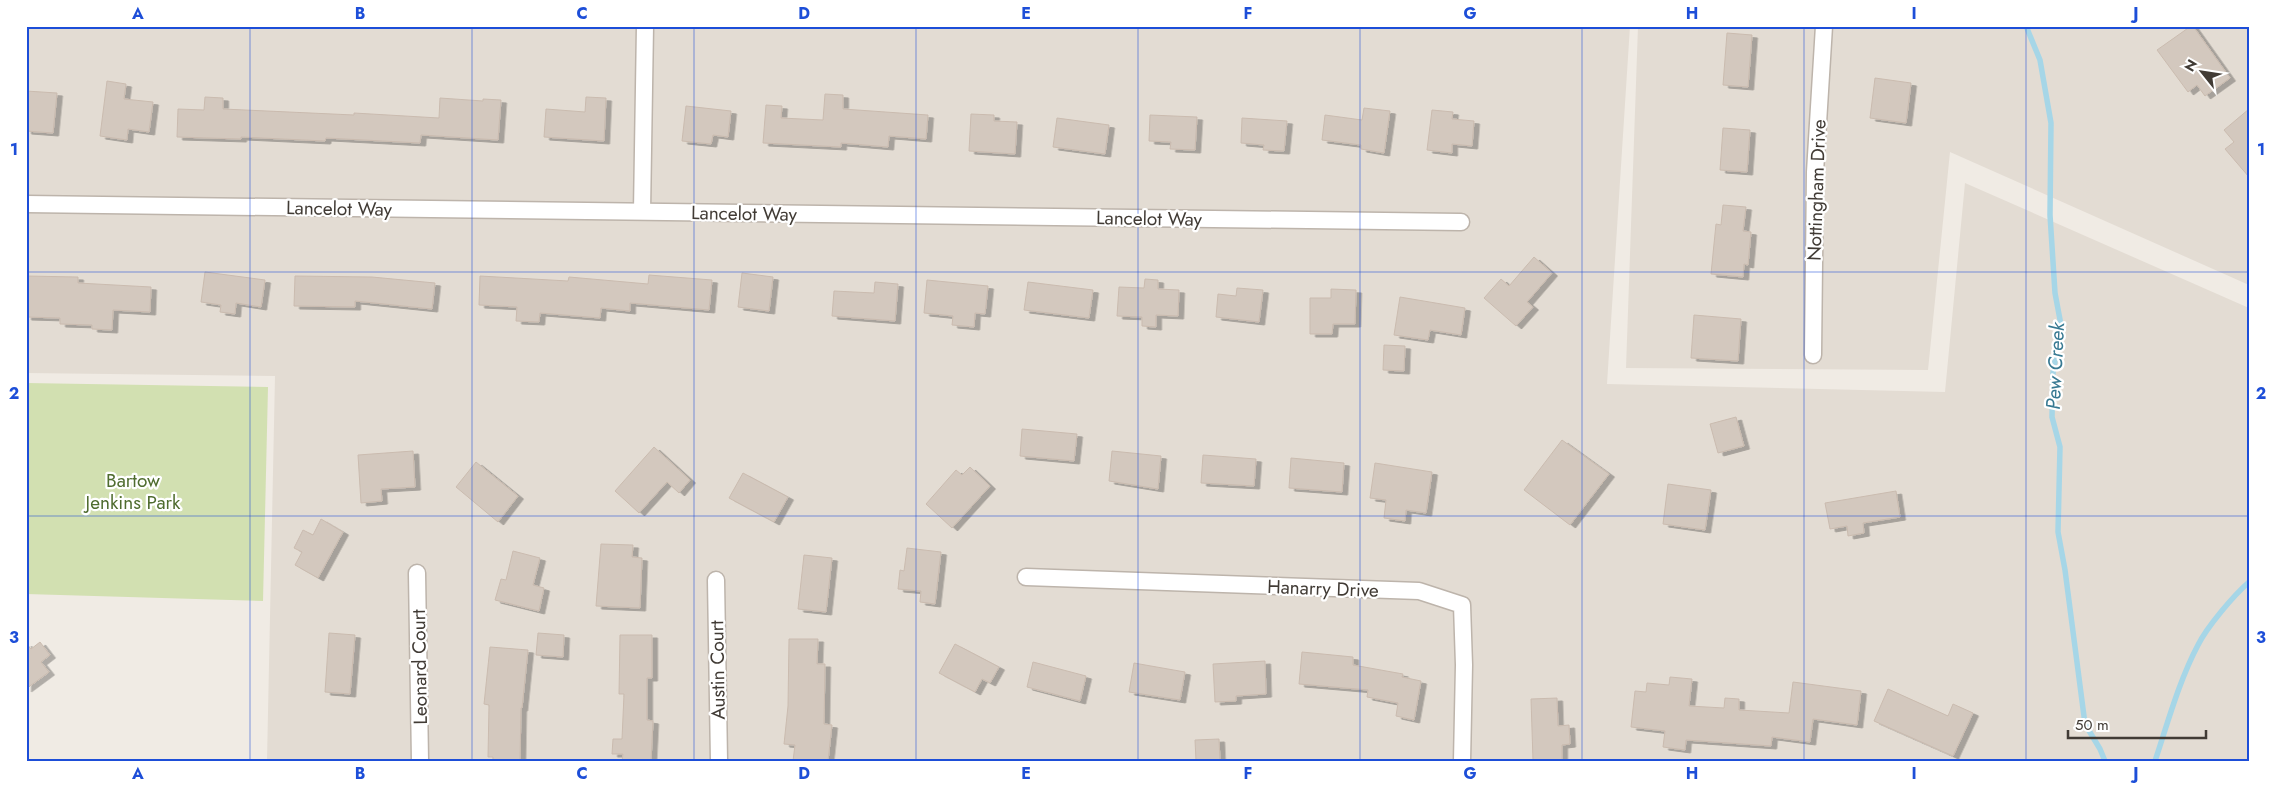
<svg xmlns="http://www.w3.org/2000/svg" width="2275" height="787" viewBox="0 0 2275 787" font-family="Jost,sans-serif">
<defs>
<filter id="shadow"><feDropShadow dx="5.5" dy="3" stdDeviation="0" flood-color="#0004"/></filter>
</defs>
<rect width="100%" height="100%" fill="#f0ebe4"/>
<!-- residential -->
<g fill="#e3dcd3">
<polygon points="26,26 1630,26 1607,384 1945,392 1965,183 2249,308 2249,761 267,761 275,376 26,373"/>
<polygon points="1638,26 2249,26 2249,285 1950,152 1928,370 1626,368"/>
</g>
<!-- green -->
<polygon fill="#d2e0b1" points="26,383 268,387 263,601 26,594"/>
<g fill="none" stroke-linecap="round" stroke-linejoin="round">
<!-- stream -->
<g stroke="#a6d6e7" stroke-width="5.5">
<polyline points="2026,26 2040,60 2051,123 2050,215 2055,293 2061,325 2053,373 2052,417 2060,447 2058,532 2065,570 2085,724 2100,749 2105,761"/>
<path d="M2155,761C2168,722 2179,681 2198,645C2207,627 2233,596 2249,582"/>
</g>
</g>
<!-- building -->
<g fill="#d3c8be" stroke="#cabbaf" filter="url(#shadow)">
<polygon points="2191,26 2193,26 2230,78 2205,96 2197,85 2188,92 2157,50"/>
<polygon points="1727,33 1752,35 1748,87 1723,85"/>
<polygon points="1875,78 1911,83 1906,123 1870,118"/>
<polygon points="107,81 126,84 124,99 153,102 149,132 128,129 127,140 100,136"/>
<polygon points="26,91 57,93 53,133 26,131"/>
<polygon points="825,94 843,95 843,109 928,115 926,139 889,136 888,147 841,143 841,147 763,143 766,105 782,106 781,118 823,120"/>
<polygon points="205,97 223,98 223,109 354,115 354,113 439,118 440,98 483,101 483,99 501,100 498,140 421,135 420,143 326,138 325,141 241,137 241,139 177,137 178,109 204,110"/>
<polygon points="586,97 606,98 604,141 544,137 546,109 585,112"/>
<polygon points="686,106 731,111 728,137 713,135 711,144 682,141"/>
<polygon points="1364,108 1390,111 1384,153 1361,149 1361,145 1322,140 1325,115 1362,120"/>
<polygon points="2249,109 2249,177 2225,149 2234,142 2224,130"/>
<polygon points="1432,110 1453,112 1452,119 1474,121 1472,146 1452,144 1452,153 1427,150"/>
<polygon points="971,114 994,115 994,121 1017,122 1015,154 969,151"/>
<polygon points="1150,115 1197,117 1195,150 1170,149 1171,142 1149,141"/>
<polygon points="1057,118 1109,125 1105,154 1053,147"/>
<polygon points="1242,118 1287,121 1284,151 1263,150 1264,145 1241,143"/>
<polygon points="1723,128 1750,130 1747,172 1720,170"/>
<polygon points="1723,205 1746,207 1743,231 1751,232 1748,265 1744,264 1743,277 1711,274 1716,224 1721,225"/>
<polygon points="1534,257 1552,273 1527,302 1533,307 1516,326 1484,298 1501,279 1509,286"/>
<polygon points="205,272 265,280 261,307 236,303 235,314 220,312 221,305 201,302"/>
<polygon points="742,273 773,277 769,311 738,307"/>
<polygon points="649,275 712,280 709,310 630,303 630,311 601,308 600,318 540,313 539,322 516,321 517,307 479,305 480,276 568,281 569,277 648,284"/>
<polygon points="26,276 78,277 78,283 151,287 150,312 113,310 112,330 92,329 92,325 60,324 60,318 26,317"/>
<polygon points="295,276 372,277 435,283 432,309 355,301 355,307 294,306"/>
<polygon points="1145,279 1158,280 1158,289 1179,290 1178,316 1156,315 1156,327 1142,326 1142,317 1117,316 1119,287 1144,288"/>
<polygon points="927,280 988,286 985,314 975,313 974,327 952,325 953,316 924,313"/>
<polygon points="875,282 898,284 895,321 832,316 834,291 874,293"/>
<polygon points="1028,282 1093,290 1089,318 1024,310"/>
<polygon points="1237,288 1263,290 1259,322 1216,317 1218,294 1236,296"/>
<polygon points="1331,289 1356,290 1355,324 1333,324 1332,334 1310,334 1310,298 1331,298"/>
<polygon points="1400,297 1465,308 1461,335 1430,330 1428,340 1394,335"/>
<polygon points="1694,315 1741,319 1738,361 1691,358"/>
<polygon points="1384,345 1405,346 1404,371 1383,370"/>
<polygon points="1736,417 1744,446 1718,453 1710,424"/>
<polygon points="1022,429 1077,434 1074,461 1020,456"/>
<polygon points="1562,440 1609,474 1570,525 1524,490"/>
<polygon points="654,447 690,480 679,493 667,482 639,513 615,491"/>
<polygon points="413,451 415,487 381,489 382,501 361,503 358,455"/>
<polygon points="1112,451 1161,456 1158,489 1109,481"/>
<polygon points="1203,455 1256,459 1254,486 1201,483"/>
<polygon points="1291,458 1344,463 1342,492 1289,488"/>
<polygon points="476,462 518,496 498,522 456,487"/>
<polygon points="1375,463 1432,472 1426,513 1406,510 1405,521 1384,518 1386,500 1370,498"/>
<polygon points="970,467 990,486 952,528 926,504 956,470 962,475"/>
<polygon points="743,473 788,497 774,522 729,498"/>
<polygon points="1668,484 1711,490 1705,530 1663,524"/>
<polygon points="1896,491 1900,517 1863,523 1864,533 1848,536 1847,526 1830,529 1825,503"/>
<polygon points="321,519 343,532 318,578 295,565 302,552 294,548 303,530 313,535"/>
<polygon points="601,544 633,545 632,557 642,558 640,608 596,606"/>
<polygon points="907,548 941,552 935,604 920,602 921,591 898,589 900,570 904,571"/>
<polygon points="513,551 540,558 533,585 544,588 539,611 495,600 501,579 506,580"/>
<polygon points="804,555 832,558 826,612 798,609"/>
<polygon points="329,633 355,635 350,694 325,692"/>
<polygon points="538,633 564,635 563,657 536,655"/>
<polygon points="620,635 652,635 652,678 647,678 647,720 653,721 651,761 622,761 623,754 612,754 613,739 622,739 624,694 619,694"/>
<polygon points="789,639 818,639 817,664 825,664 824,724 832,725 828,761 793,761 795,745 784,744 788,706"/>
<polygon points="40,642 50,655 41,662 49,672 26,689 26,643 31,649"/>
<polygon points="955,644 999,667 990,683 982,679 975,692 939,673"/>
<polygon points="490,647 528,650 522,708 521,708 520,761 493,761 493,757 488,757 489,705 484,704"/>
<polygon points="1302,652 1353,657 1353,665 1403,674 1402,677 1421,681 1414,720 1396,716 1398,703 1367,697 1368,690 1299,684"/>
<polygon points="1265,661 1266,694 1236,696 1236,701 1215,702 1213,664"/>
<polygon points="1033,662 1086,676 1080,701 1027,687"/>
<polygon points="1134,663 1185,672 1180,700 1129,692"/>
<polygon points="1670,677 1692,679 1689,706 1724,708 1725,698 1739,699 1739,710 1789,713 1793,682 1861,691 1857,725 1813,719 1810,742 1772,737 1771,746 1686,740 1685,750 1663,747 1665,731 1631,727 1635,691 1646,692 1647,683 1669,685"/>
<polygon points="1888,689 1948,716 1953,704 1973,713 1953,756 1874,721"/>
<polygon points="1557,698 1558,726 1569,725 1570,744 1562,745 1562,761 1533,761 1531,699"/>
<polygon points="1219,739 1220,761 1196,761 1195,740"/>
</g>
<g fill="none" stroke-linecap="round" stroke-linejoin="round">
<!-- street casing -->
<g stroke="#bdb4ab" stroke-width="19">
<g id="street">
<polyline points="26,204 1461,222"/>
<polyline points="642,211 645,26"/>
<polyline points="1813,355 1815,172 1824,26"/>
<polyline points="417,573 420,761"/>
<polyline points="1026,577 1419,591 1462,605 1464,665 1462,761"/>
<polyline points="716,580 719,761"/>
</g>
</g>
<!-- street -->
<use href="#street" stroke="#fff" stroke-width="16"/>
</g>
<!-- grid -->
<path fill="none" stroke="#1d4ed8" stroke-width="1" stroke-opacity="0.55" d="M250,26V761M472,26V761M694,26V761M916,26V761M1138,26V761M1360,26V761M1582,26V761M1804,26V761M2026,26V761M26,272H2249M26,516H2249"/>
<g text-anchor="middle" stroke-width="4.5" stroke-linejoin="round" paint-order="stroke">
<!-- street labels -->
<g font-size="19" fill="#413b35" stroke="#fff">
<text transform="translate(1816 190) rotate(-88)" y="7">Nottingham Drive</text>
<text transform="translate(339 208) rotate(1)" y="7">Lancelot Way</text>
<text transform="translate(744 213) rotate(1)" y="7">Lancelot Way</text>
<text transform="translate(1149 218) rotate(1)" y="7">Lancelot Way</text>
<text transform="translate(1323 588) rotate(2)" y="7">Hanarry Drive</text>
<text transform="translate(419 667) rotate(-91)" y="7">Leonard Court</text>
<text transform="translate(717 670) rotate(-91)" y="7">Austin Court</text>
</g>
<!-- park labels -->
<g font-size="19" fill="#4f6c2f" stroke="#fff">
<text x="133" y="487">Bartow<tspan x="133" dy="22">Jenkins Park</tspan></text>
</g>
<!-- water labels -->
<g font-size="20" font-style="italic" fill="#377992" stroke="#fff">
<text transform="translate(2055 366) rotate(-87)" y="7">Pew Creek</text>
</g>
</g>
<!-- border -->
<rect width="2275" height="787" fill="none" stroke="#ffffff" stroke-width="55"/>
<!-- north arrow -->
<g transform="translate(2202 72) rotate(300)" stroke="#ffffff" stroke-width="4" paint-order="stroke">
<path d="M0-4L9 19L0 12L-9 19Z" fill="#413b35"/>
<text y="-8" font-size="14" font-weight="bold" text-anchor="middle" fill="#413b35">N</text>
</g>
<!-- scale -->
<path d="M2068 730v8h138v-8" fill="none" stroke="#413b35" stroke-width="2.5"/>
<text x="2075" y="730" font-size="15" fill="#413b35" stroke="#ffffff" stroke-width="4" paint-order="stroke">50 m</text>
<rect x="28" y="28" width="2220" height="732" fill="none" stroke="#1d4ed8" stroke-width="2"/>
<g font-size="16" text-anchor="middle" font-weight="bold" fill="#1d4ed8">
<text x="138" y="19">A</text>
<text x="360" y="19">B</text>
<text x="582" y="19">C</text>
<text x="804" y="19">D</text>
<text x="1026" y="19">E</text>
<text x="1248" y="19">F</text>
<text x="1470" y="19">G</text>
<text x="1692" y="19">H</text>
<text x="1914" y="19">I</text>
<text x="2136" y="19">J</text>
<text x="14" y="155">1</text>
<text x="2261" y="155">1</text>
<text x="14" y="399">2</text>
<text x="2261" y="399">2</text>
<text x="14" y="643">3</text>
<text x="2261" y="643">3</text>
<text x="138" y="779">A</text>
<text x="360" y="779">B</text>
<text x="582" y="779">C</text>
<text x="804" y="779">D</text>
<text x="1026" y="779">E</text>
<text x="1248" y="779">F</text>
<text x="1470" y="779">G</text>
<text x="1692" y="779">H</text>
<text x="1914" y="779">I</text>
<text x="2136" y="779">J</text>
</g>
</svg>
